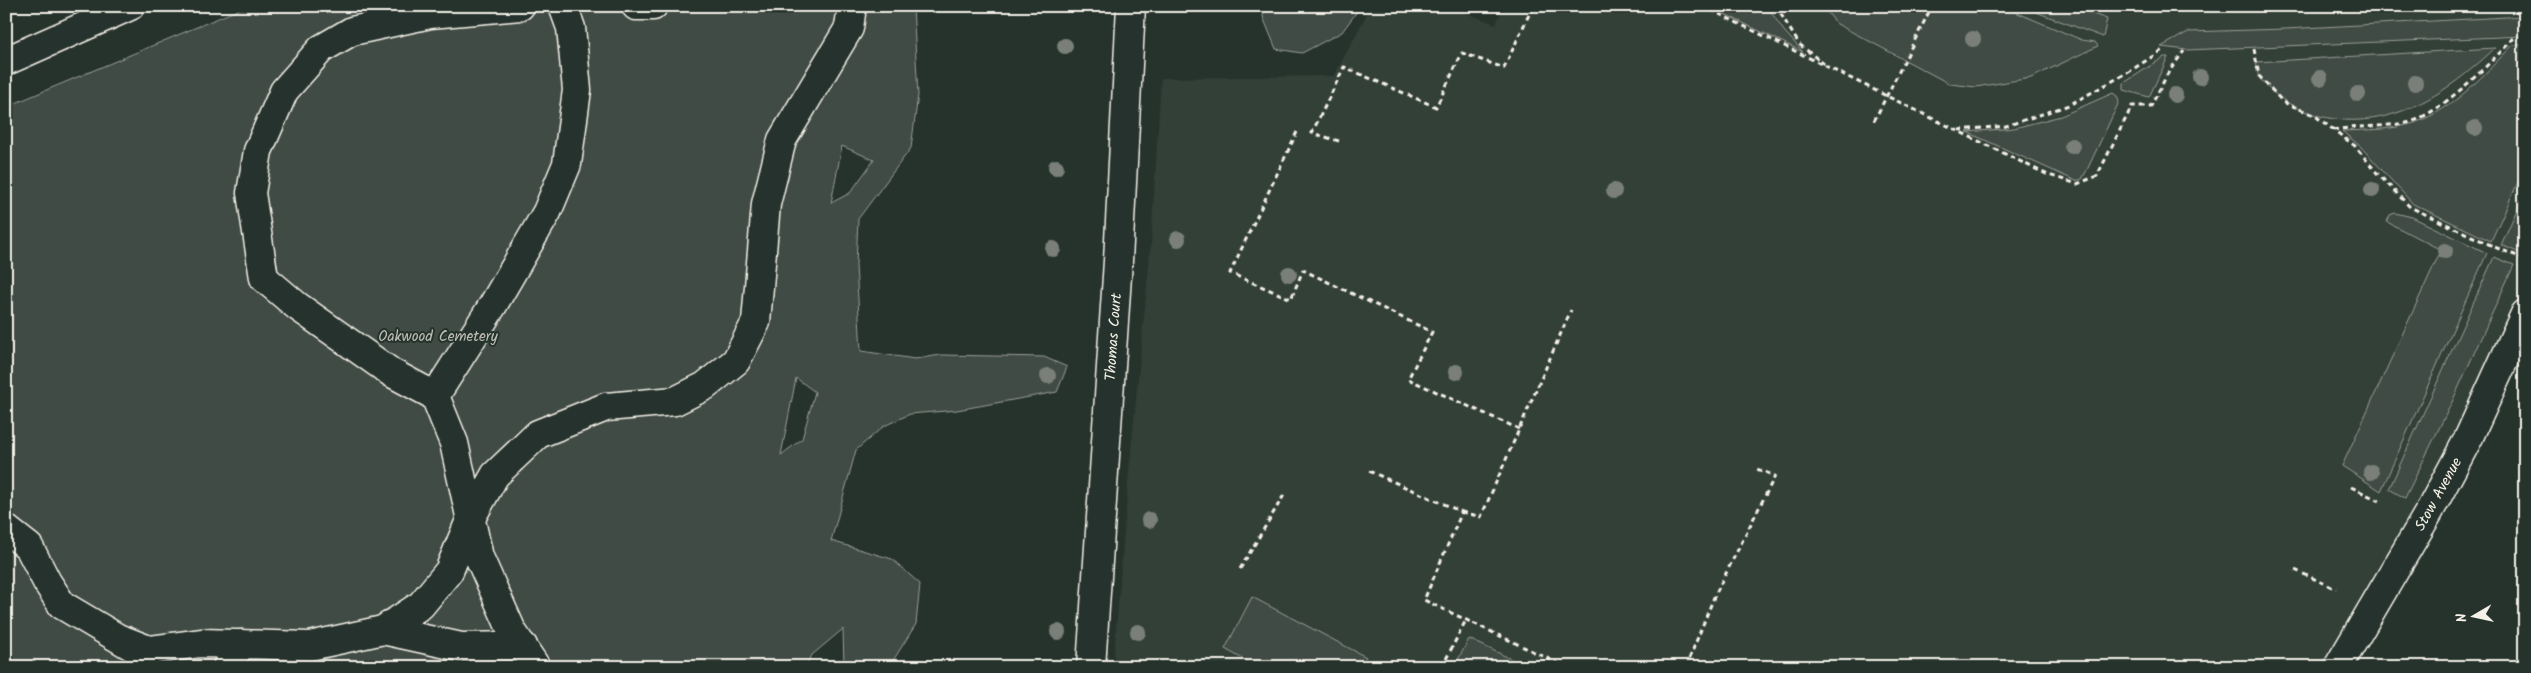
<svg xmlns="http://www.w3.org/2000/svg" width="2531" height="673" viewBox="0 0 2531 673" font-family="Kalam,sans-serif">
<rect width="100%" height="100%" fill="#26332d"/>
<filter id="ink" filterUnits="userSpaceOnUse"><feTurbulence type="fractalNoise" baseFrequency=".02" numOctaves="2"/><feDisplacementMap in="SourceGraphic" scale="10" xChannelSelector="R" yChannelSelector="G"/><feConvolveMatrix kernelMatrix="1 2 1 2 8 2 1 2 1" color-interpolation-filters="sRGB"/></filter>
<g filter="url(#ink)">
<!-- built -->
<polygon fill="#333f39" points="1371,6 1447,6 1496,24 1504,6 2525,6 2525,314 2338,667 1113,667 1128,483 1151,243 1161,78 1334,76"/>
<!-- green -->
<g fill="#414b45" stroke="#9a9e96" fill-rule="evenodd">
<path d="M247,6H913L918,95L911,148L858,219L856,265L861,351L915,359L941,355L1044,357L1067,367L1057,392L957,410L910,414L884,426L856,450L831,541L892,559L920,584L916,624L889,667H844L843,629L812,655L805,667H6V107ZM842,146L874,160L850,193L831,203ZM796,378L815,392L802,439L781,455Z"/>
<polygon points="1264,6 1361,6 1342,32 1302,53 1276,49 1263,17"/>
<polygon points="1708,6 1767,6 1784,31 1803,52"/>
<polygon points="1822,6 2001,6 2082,40 2095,42 2098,46 2031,78 1976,87 1950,84 1837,24"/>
<polygon points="2020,6 2070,6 2107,19 2103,37"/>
<polygon points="2525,16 2525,36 2187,50 2161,47 2188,32 2285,29"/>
<path d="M2513,45H2525V167L2491,241L2413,204L2361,147L2342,131C2366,130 2392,130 2414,123C2455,109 2484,74 2513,45Z"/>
<path d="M2495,48C2441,100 2373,142 2297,108C2285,102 2266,89 2259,77C2257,73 2257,66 2256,62Z"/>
<polygon points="2164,57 2168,57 2149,97 2124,90 2124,83"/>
<polygon points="2113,93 2117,96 2119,102 2087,170 2082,179 2076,181 1967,132 2014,128 2061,116"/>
<polygon points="2525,192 2525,242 2520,253 2501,245"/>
<polygon points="2395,213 2412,217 2487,253 2381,491 2342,466 2441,250 2387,222 2390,215"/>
<polygon points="2494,257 2514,265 2452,402 2405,498 2389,489"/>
<polygon points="1252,597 1366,657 1360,667 1257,667 1225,649"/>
<polygon points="1469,639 1528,667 1454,667"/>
</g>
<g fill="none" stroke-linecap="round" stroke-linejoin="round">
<!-- minor casing -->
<g stroke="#f4f1e8" stroke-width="31">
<g id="minor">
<polyline points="520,6 430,14 352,31 321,49 284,91 258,151 251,193 264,278 297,306 392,373 435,396 454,443 479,557 512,631 536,667"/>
<polyline points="636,6 653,6"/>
<polyline points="6,61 130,6"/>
<polyline points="435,396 493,305 547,212 567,164 577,90 571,28 563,6"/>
<polyline points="6,529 29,547 47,582 62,605 138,650"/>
<polyline points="383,630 461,647 523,646"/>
<polyline points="123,640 149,650 201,643 310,646 383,630 421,605 449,571 471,518 495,475 538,434 606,407 675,401 705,386 736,361 756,322 766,204 782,140 849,28 852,6"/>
<polyline points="227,667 241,644"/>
<polyline points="1091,667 1118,261 1131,6"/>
<polyline points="2338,667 2429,512 2468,439 2525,314"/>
</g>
</g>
<!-- path -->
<g stroke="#f4f1e8" stroke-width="3" stroke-dasharray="5 4" stroke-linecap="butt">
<polyline points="1703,6 2046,174 2077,184 2097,176 2132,106 2151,106 2168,73 2184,51"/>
<polyline points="1776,6 1799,44 1824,64"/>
<polyline points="2254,49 2259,76 2283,102 2314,115 2355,146 2377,173 2410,207 2497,248 2525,259"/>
<polyline points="1874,121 1932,6"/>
<polyline points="1959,130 2006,126 2069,105 2127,73 2164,49"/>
<path d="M2333,130C2357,126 2382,127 2406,123C2438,117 2491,62 2514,38"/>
<polyline points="1297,132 1230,273 1291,299 1303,270 1432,332 1408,379 1519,429"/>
<polyline points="1339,141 1312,133 1344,67 1436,107 1462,53 1504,68 1533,6"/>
<polyline points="1369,471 1462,512 1424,600 1566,667"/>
<polyline points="2351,487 2380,501"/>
<polyline points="1462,512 1481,517 1571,310"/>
<polyline points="1240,569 1284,495"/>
<polyline points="2295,570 2336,589"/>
<polyline points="1442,667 1466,620"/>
<polyline points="1686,667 1714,597 1775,476 1757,469"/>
</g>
<!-- minor -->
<use href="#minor" stroke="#26332d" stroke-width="28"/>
</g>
<!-- trees -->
<g fill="#7a8079">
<circle cx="1973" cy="39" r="8"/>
<circle cx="1065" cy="46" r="8"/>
<circle cx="2200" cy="77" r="8"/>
<circle cx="2320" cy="78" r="8"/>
<circle cx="2415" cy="83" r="8"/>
<circle cx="2358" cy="94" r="8"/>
<circle cx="2175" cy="95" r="8"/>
<circle cx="2475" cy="128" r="8"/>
<circle cx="2072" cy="146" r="8"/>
<circle cx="1056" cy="167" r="8"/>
<circle cx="2372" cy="190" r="8"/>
<circle cx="1614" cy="191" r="8"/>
<circle cx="1178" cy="239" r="8"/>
<circle cx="1053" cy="249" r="8"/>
<circle cx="2445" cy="251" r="8"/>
<circle cx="1289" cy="274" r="8"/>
<circle cx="1456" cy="372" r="8"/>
<circle cx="1048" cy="376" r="8"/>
<circle cx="2371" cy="472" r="8"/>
<circle cx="1149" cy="520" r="8"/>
<circle cx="1058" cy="632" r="8"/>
<circle cx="1138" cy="632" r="8"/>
</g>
</g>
<g text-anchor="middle" stroke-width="4" stroke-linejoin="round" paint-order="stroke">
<!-- park labels -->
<g font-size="15" fill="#bebfb7" stroke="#26332d">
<text x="438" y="341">Oakwood Cemetery</text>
</g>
<!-- street labels -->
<g font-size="15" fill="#f4f1e8" stroke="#26332d">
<text transform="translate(1113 337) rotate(-86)" y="5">Thomas Court</text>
<text transform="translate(2438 494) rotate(-61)" y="5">Stow Avenue</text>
</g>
</g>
<!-- margin -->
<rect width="2531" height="673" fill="none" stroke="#26332d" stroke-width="25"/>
<rect x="12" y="12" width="2506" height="648" fill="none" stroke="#f4f1e8" stroke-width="2" filter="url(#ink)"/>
<!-- north arrow -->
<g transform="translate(2474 616) rotate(261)" stroke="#26332d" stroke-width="4" paint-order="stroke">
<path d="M0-4L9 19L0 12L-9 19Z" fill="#f4f1e8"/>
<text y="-8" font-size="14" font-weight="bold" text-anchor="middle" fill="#f4f1e8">N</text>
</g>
</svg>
